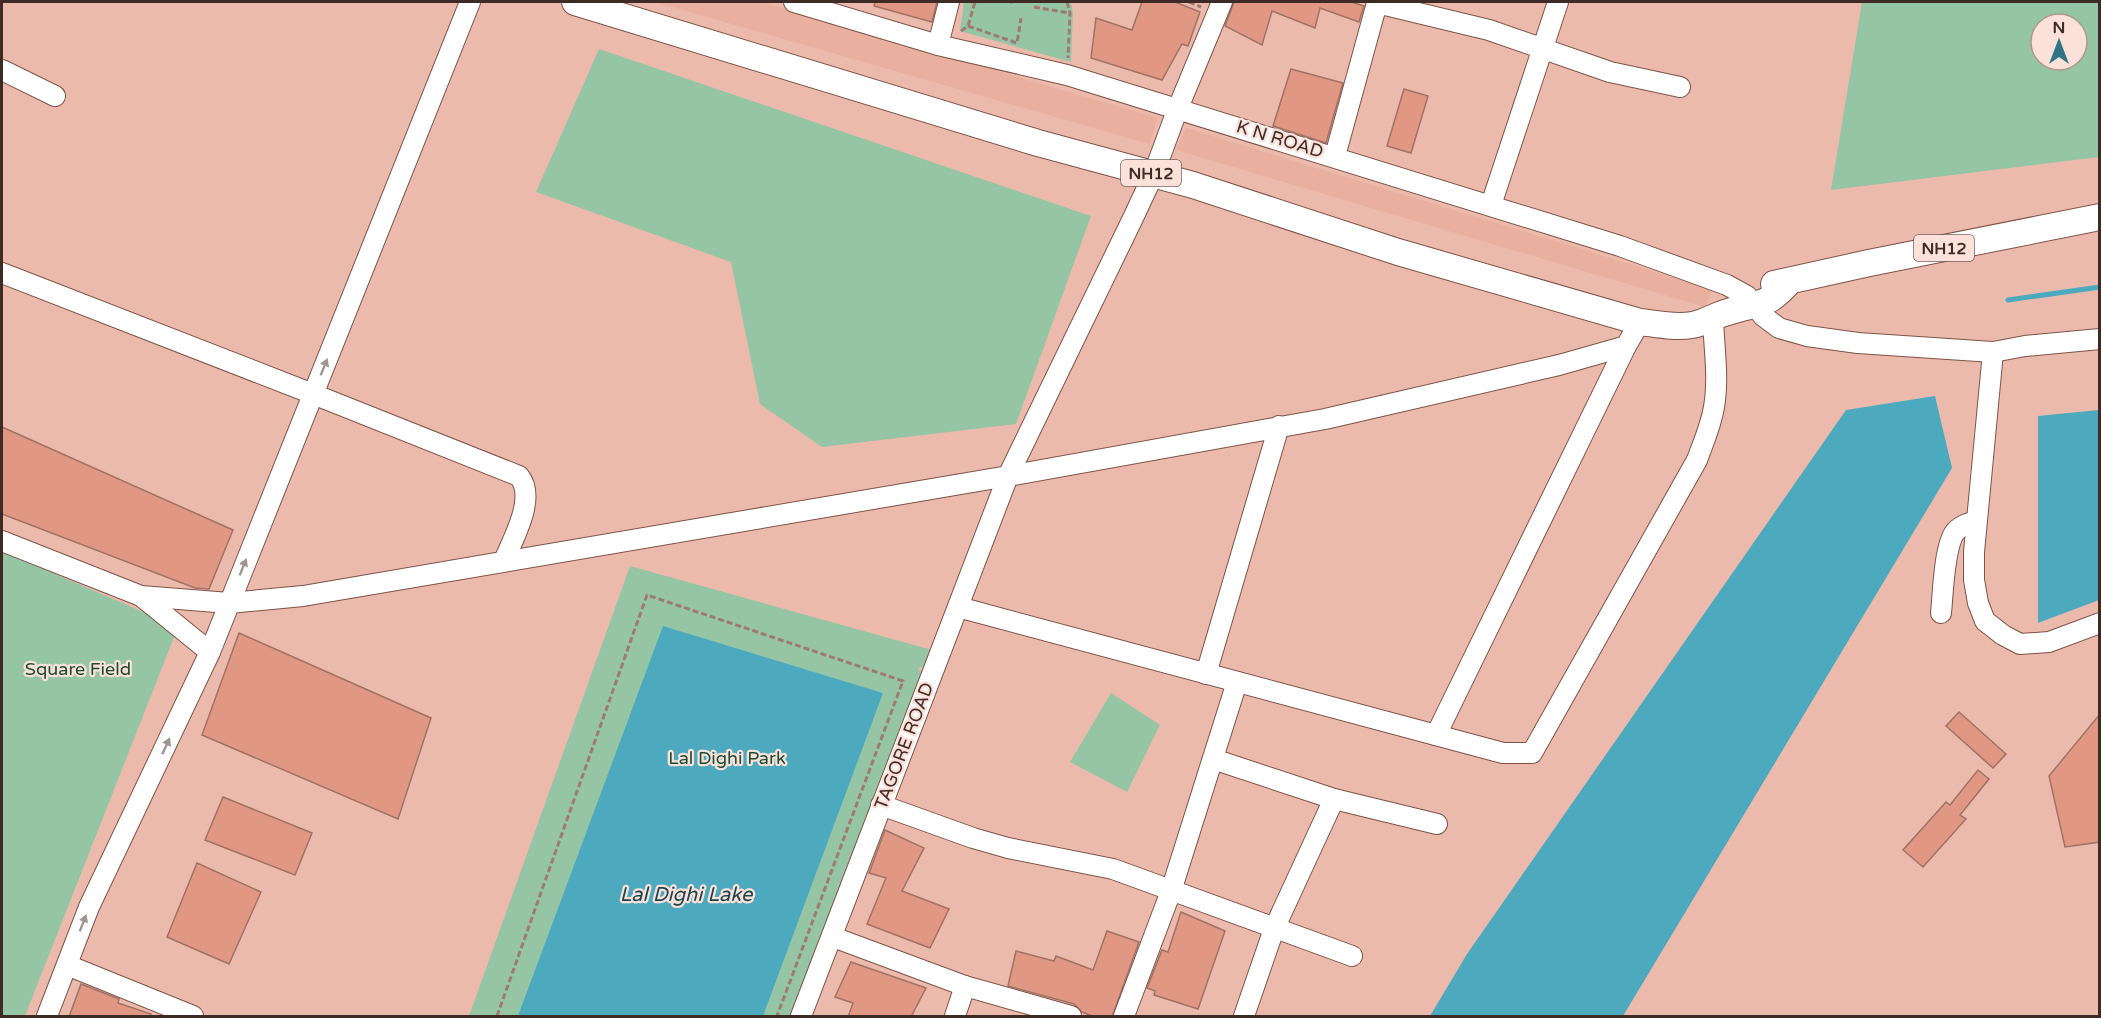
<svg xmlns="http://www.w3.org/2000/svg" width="2101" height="1018" viewBox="0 0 2101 1018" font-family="'Varela Round',sans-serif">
<rect width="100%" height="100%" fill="#ecbaac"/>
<!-- built -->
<g fill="#e9af9f">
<polygon points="655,2 762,2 1158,118 1149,144"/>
<polygon points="1186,128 1712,289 1705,307 1176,150"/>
</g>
<!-- green -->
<g fill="#96c5a6" fill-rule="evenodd">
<polygon points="964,2 1071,2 1073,13 1071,62 960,31"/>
<path d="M1862,2H2099V157L1831,190ZM2041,24H2077V60H2041Z"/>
<polygon points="599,49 1091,216 1016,424 822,447 760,404 731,262 536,192"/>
<polygon points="2,551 178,627 25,1016 2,1016"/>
<polygon points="630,566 932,650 927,668 920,667 919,670 924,672 793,1016 469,1016"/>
<polygon points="1111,693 1160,725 1127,792 1070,762"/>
</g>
<!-- water -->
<g fill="#4da9be">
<polygon points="1935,396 1952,468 1623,1016 1430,1016 1467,954 1846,410"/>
<polygon points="2099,410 2099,600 2038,623 2038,416"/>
<polygon points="663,626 883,693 763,1016 518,1016"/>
</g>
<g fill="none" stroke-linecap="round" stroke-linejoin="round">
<!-- stream -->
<polyline stroke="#4da9be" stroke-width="5" points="2008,300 2100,287"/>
</g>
<!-- building -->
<g fill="#e09884" stroke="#a07266" stroke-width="1.5">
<polygon points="875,2 937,2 932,22 874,6"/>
<polygon points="1142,2 1175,2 1200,12 1188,46 1182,44 1162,80 1091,58 1096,18 1132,30"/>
<polygon points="1234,2 1351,2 1364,6 1359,22 1320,8 1315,28 1272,11 1262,45 1225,26"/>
<polygon points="1291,69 1343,83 1326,143 1273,126"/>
<polygon points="1404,89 1428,96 1411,153 1387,146"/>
<polygon points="2,427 233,530 209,589 195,588 2,514"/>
<polygon points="239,633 431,718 398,819 202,735"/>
<polygon points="1959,712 2006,754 1993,768 1946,726"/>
<polygon points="2100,714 2100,842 2065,847 2049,776"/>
<polygon points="1978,770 1989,779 1960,815 1966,819 1923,867 1903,850 1946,802 1950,805"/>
<polygon points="223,797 312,833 295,875 205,840"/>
<polygon points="885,830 924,848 902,891 949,909 930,948 867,924 886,878 869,873"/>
<polygon points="197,863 261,892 229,964 167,937"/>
<polygon points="1181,912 1225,931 1198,1009 1154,995 1155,991 1147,988 1162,950 1168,952"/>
<polygon points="1107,931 1139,942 1112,1017 1095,1017 1082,1012 1074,1004 1008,986 1016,951 1054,961 1056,956 1093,970"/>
<polygon points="851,962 926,988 911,1017 848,1017 853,1003 835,997"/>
<polygon points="81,984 119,999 118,1003 151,1014 151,1017 69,1017"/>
</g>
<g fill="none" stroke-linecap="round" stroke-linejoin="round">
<!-- minor casing -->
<g stroke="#7e5347" stroke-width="22">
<g id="minor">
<polyline points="794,2 938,45 1067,75 1620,246 1727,285 1747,296 1763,316 1779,328 1807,336 1858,343 1993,352 1974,552 1974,580 1978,603 1985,621 2003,635 2020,644 2049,642 2100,623"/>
<polyline points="938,45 949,2"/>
<polyline points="2,70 55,96"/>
<polyline points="1335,156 1377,3 1489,30 1610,72 1680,87"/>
<polyline points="1491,205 1558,2"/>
<path d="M2,273L313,394L519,476C537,498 513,538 504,561"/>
<polyline points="1993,352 2025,346 2100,339"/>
<polyline points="2,541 141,596 229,603 303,596 1008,476 1325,419 1559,365 1626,346 1640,322"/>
<polyline points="141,596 210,652"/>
<path d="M958,607L1503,753H1532L1697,460C1703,443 1711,426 1714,407C1719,378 1714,348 1713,319"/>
<path d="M1941,613C1943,594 1944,547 1955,532C1961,525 1969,523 1976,521"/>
<polyline points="1206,674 1279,426"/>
<polyline points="1436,735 1626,346"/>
<polyline points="1213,759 1334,799 1437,824"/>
<polyline points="881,805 973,838 1008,848 1113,869 1352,956"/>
<polyline points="833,937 965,986 1071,1016"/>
<polyline points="67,965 193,1016"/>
<polyline points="47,1016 89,907 210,652 470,2"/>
<polyline points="801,1016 1008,476 1134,216 1154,173 1178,108 1222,2"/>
<polyline points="955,1016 965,986"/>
<polyline points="1124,1016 1171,891 1237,682"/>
<polyline points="1244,1016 1274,929 1334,799"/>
</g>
</g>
<!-- major casing -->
<g stroke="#7e5347" stroke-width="28">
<g id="major">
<path d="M575,2L1038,143L1193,185L1398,252L1640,322C1657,324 1675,328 1692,325C1705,323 1716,315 1728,312C1758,302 1766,308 1789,282"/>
<polyline points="1774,284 1869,263 2100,217"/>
</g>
</g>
<!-- path -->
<g stroke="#9e7a70" stroke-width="3" stroke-dasharray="6 3" stroke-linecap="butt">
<polyline points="1010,2 1013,2"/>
<polyline points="1067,2 1070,13 1068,58"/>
<polyline points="1189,2 1201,7"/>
<polyline points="1034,7 1070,13"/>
<polyline points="968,26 1017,43 1021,18"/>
<polyline points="961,31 968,26 975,2"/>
<polyline points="497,1016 647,595 903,681 777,1016"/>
</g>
<!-- minor -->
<use href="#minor" stroke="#fff" stroke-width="20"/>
<!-- major -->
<use href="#major" stroke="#fff" stroke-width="26"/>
</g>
<!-- one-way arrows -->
<defs><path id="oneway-solid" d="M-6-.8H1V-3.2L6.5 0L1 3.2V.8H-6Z" transform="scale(1.5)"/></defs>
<g fill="#9e9592">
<use href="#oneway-solid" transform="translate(324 367) rotate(-68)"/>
<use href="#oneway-solid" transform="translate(243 567) rotate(-68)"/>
<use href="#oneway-solid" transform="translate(166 746) rotate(-65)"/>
<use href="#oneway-solid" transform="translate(83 923) rotate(-69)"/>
</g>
<g text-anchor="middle" stroke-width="4.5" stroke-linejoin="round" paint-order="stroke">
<!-- shield labels -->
<g fill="#fbe1da" stroke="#77625c" stroke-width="1.5">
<rect x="1121" y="160" width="60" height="26" rx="4.5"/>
<rect x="1914" y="235" width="60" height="26" rx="4.5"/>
</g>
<g font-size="16" font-weight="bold" fill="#3e2b26">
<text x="1151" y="179">NH12</text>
<text x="1944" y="254">NH12</text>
</g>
<!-- street labels -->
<g font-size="18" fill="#3e2b26" stroke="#fbe1da">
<text transform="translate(1280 139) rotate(17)" y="6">K N ROAD</text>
<text transform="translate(904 746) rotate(-69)" y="6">TAGORE ROAD</text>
</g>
<!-- park labels -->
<g font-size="18" fill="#194c30" stroke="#fbe1da">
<text x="78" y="675">Square Field</text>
<text x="727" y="764">Lal Dighi Park</text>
</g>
<!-- water labels -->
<g font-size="20" font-style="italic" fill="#19434d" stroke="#fbe1da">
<text x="686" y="901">Lal Dighi Lake</text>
</g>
</g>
<!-- border -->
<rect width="2101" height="1018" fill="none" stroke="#3e2b26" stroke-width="6"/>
<!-- north arrow -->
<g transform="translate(2059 42)"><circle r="28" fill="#fbe1da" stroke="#af9892" stroke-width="1.5"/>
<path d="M0-4.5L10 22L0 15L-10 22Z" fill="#317585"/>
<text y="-9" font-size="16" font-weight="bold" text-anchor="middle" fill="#3e2b26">N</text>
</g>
</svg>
